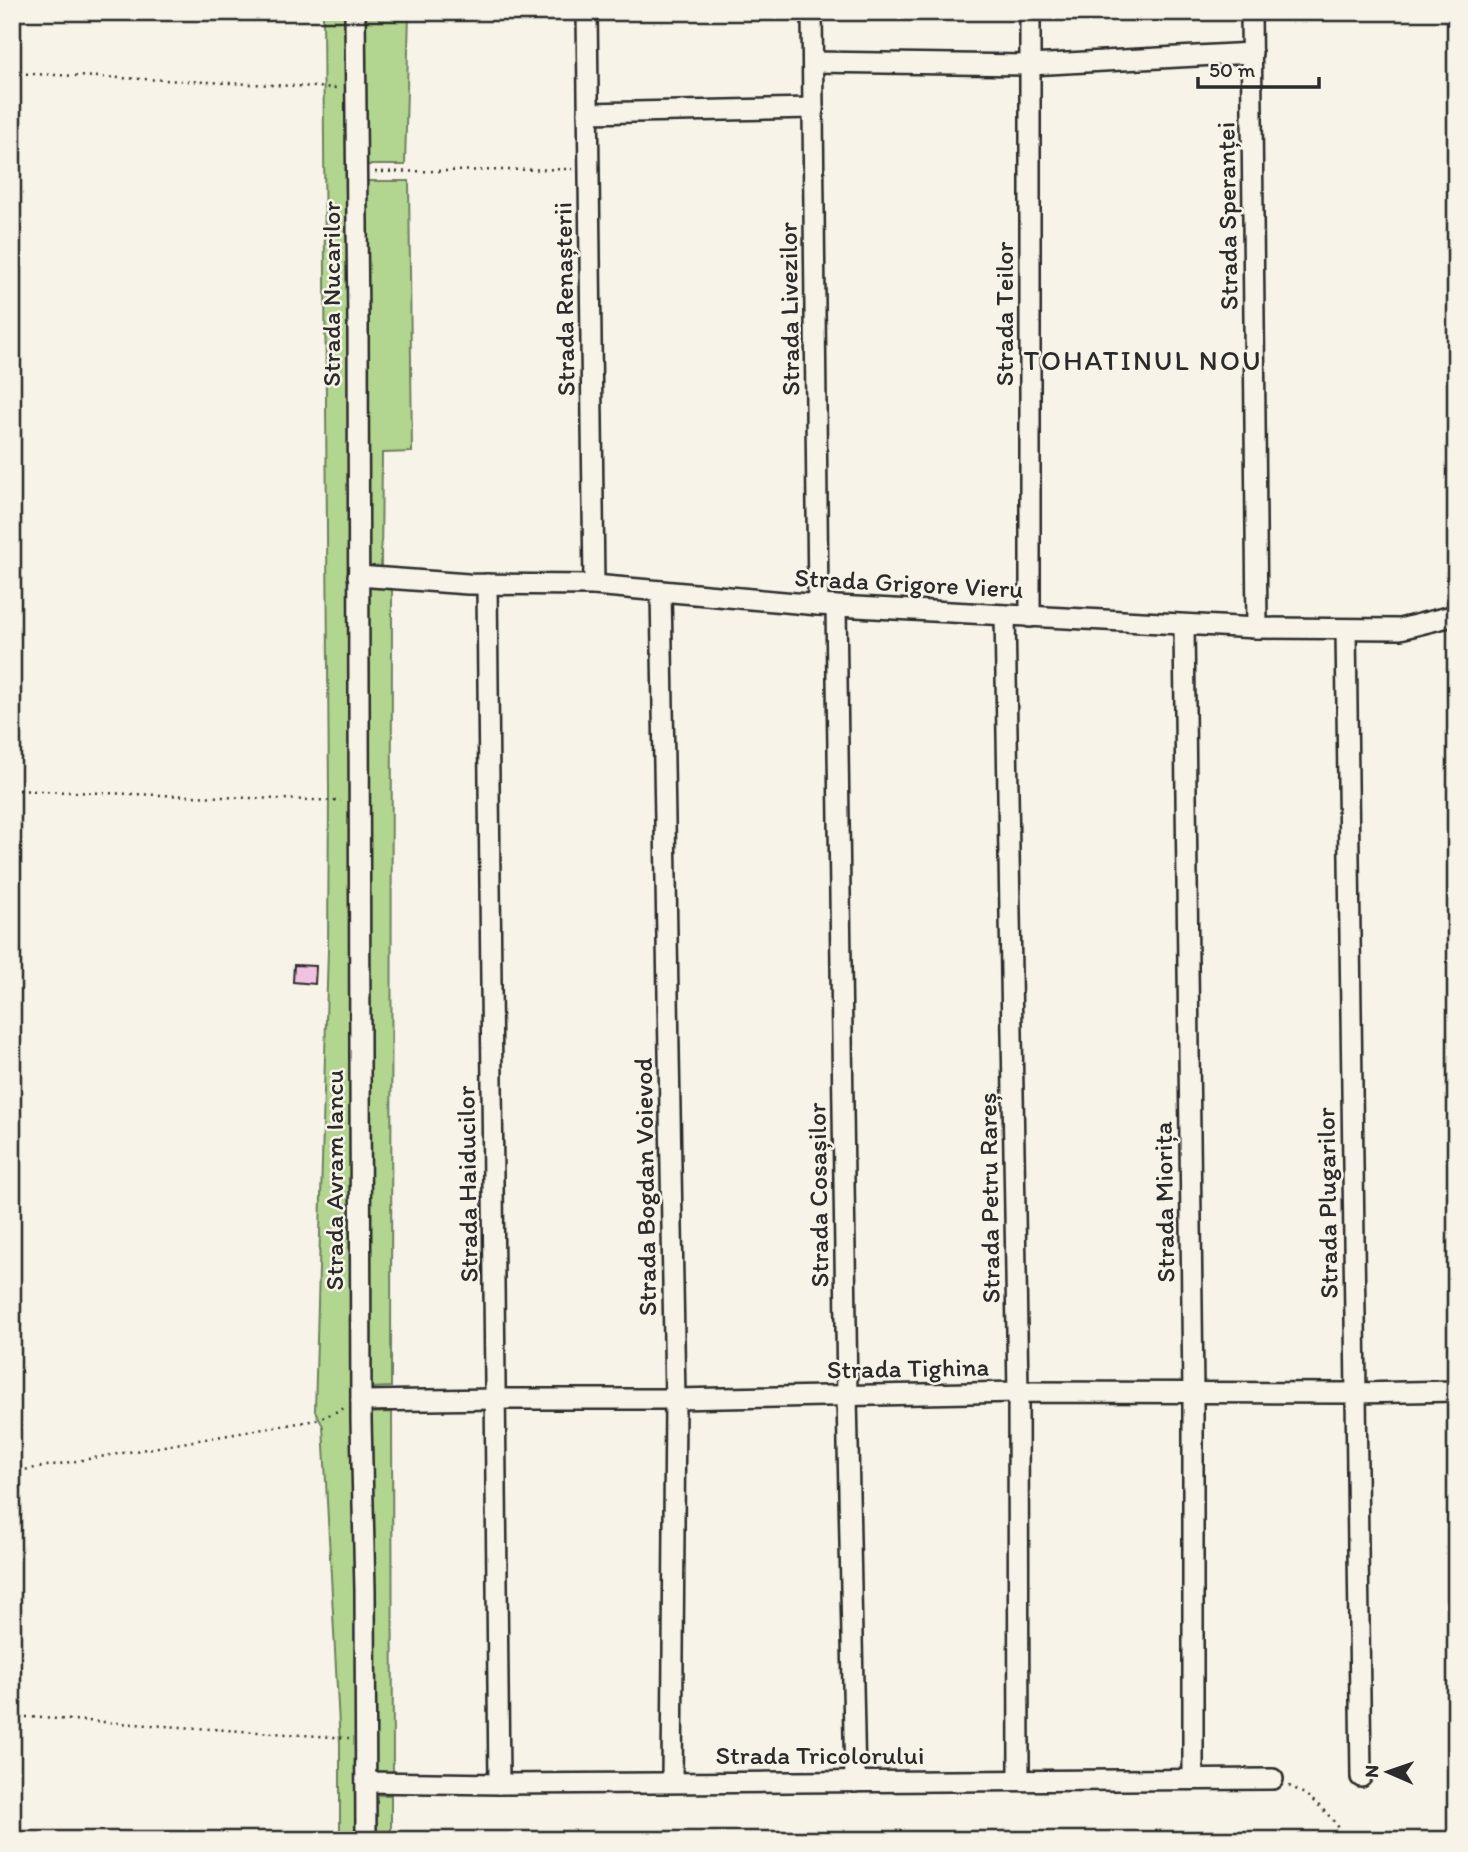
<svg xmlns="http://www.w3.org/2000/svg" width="1468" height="1852" viewBox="0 0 1468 1852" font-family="Itim,sans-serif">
<rect width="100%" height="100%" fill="#f7f3e8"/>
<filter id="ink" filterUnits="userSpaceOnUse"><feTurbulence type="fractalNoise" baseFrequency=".0143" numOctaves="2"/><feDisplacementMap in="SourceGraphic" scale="14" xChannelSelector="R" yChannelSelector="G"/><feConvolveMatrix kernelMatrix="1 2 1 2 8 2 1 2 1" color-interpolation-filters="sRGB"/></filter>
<g filter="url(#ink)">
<!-- green -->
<g fill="#b2d690" stroke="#6e805e" stroke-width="2">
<polygon points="323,12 346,12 359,1840 340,1840 340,1744 323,1426 315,1411 328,949 329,795"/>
<polygon points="361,12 409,12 405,165 361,165"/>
<polygon points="362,181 409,181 412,452 382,453 381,567 366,568"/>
<polygon points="366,583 392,585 391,1387 369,1388"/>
<polygon points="392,1412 393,1774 374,1774 370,1413"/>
<polygon points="376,1795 391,1795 391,1840 375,1840"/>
</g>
<!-- building -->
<polygon fill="#f1c1e2" stroke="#2b2b2b" stroke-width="2" points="294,965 316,966 315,984 293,982"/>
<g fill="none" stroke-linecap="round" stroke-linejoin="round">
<!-- minor casing -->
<g stroke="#2b2b2b" stroke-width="24">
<g id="minor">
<polyline points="355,12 358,327 361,1421 365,1590 366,1840"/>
<polyline points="587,12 594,585"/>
<polyline points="812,12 818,605"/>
<polyline points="1030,12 1030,617"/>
<polyline points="1251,12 1257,628"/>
<polyline points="813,62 1030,65 1252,53"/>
<polyline points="588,113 813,108"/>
<polyline points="358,576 468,584 594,585 818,605 1257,628 1400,629 1456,615"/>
<polyline points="487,584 499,1784"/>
<polyline points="661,591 675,1399 672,1782"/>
<polyline points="836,606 847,1396 855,1782"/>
<polyline points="1005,615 1018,1392 1019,1780"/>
<polyline points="1184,625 1193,1393 1193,1779"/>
<polyline points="1346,629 1361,1777"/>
<polyline points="361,1401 496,1399 675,1399 1018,1392 1356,1393 1456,1391"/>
<polyline points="366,1782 499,1784 1273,1779"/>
</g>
</g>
<!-- path -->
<g stroke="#2b2b2b" stroke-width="2.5" stroke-dasharray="2 5" stroke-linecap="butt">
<polyline points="12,73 338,88"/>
<polyline points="375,172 572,169"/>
<polyline points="12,790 341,801"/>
<polyline points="12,1472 316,1420 345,1408"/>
<polyline points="12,1716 349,1738"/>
<path d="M1289,1786C1314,1796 1333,1819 1348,1840"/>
</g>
<!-- minor -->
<use href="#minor" stroke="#f7f3e8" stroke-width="19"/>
</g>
</g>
<g text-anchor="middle" stroke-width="5" stroke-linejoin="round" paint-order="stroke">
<!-- street labels -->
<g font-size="26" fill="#2b2b2b" stroke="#f7f3e8">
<text transform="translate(1227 216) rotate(-91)" y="9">Strada Speranței</text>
<text transform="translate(331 294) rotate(-90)" y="9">Strada Nucarilor</text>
<text transform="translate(564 299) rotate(-91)" y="9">Strada Renașterii</text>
<text transform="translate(789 309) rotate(-91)" y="9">Strada Livezilor</text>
<text transform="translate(1004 314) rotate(-90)" y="9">Strada Teilor</text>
<text transform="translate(909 583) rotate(3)" y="9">Strada Grigore Vieru</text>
<text transform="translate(334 1180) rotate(-90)" y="9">Strada Avram Iancu</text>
<text transform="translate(467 1184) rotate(-91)" y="9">Strada Haiducilor</text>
<text transform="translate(645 1187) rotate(-91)" y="9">Strada Bogdan Voievod</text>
<text transform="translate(818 1195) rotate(-91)" y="9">Strada Cosașilor</text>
<text transform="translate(989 1198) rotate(-91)" y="9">Strada Petru Rareș</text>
<text transform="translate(1164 1202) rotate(-91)" y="9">Strada Miorița</text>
<text transform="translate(1327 1203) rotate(-91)" y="9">Strada Plugarilor</text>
<text transform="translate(908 1368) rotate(-1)" y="9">Strada Tighina</text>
<text x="820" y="1764">Strada Tricolorului</text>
</g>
<!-- neighbourhood labels -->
<g font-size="28" letter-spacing="2" fill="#2b2b2b" stroke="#f7f3e8">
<text x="1143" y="370">TOHATINUL NOU</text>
</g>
</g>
<!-- margin -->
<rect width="1468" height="1852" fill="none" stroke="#f7f3e8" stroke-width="42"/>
<rect x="21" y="21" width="1426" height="1810" fill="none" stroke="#2b2b2b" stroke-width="2.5" filter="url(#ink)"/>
<!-- north arrow -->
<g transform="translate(1388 1772) rotate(272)" stroke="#f7f3e8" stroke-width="5" paint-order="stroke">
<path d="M0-5L12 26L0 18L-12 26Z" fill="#2b2b2b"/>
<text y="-10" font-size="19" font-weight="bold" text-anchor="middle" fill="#2b2b2b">N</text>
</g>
<!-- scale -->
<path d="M1198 77v10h121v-10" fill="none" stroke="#2b2b2b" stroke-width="3.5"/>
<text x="1209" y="77" font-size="21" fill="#2b2b2b" stroke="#f7f3e8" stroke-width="5" paint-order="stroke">50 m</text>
</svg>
